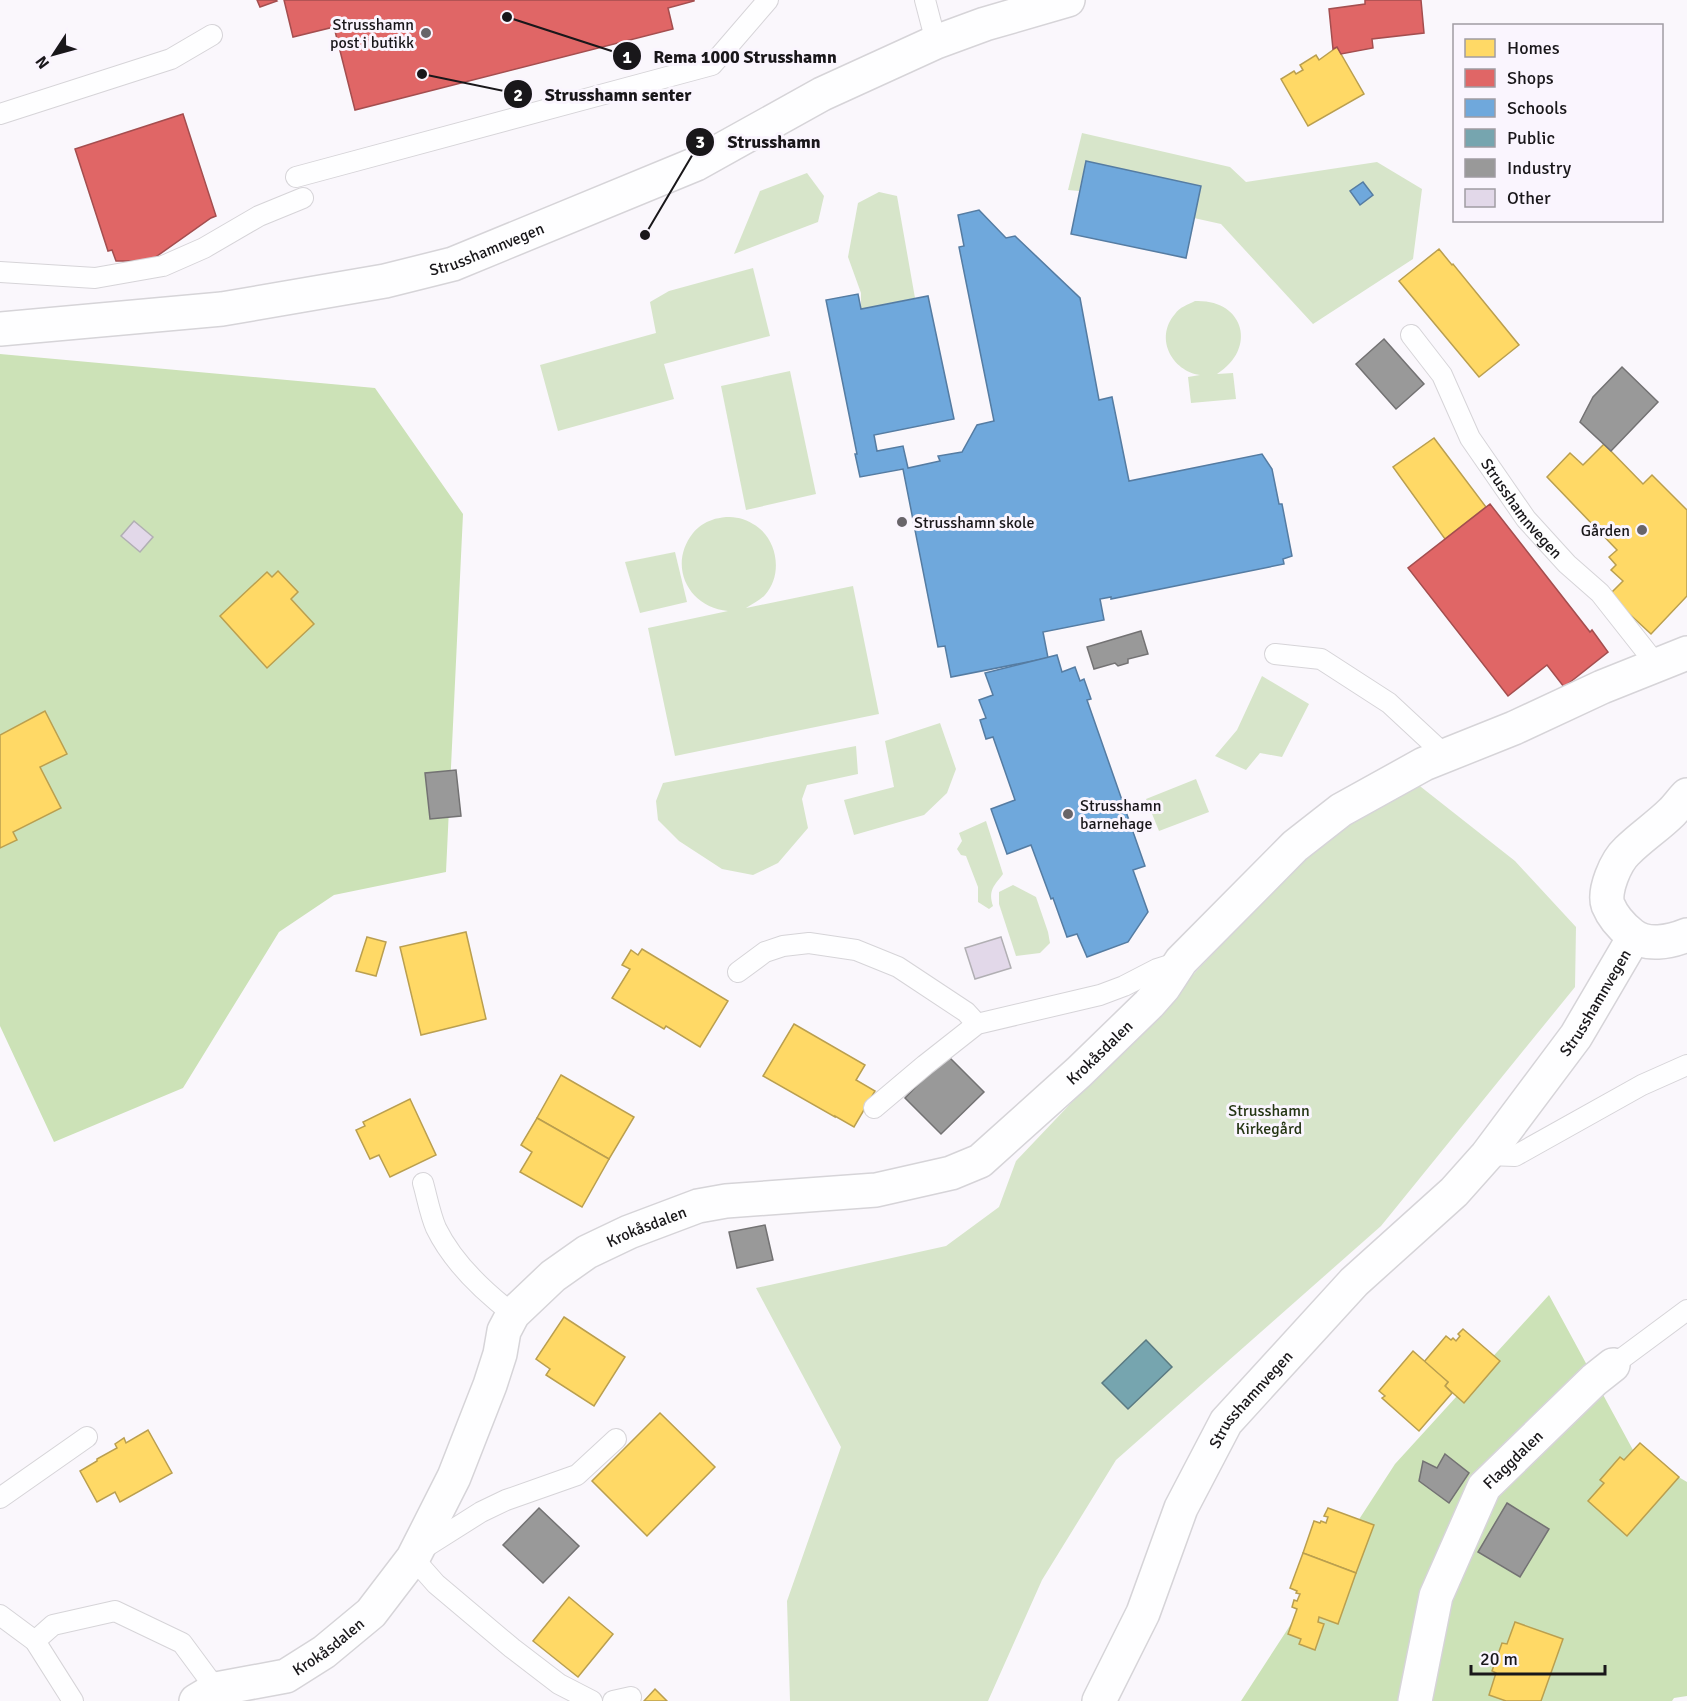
<svg xmlns="http://www.w3.org/2000/svg" width="1687" height="1701" viewBox="0 0 1687 1701" font-family="Signika,sans-serif">
<rect width="100%" height="100%" fill="#faf7fc"/>
<!-- green -->
<g fill="#d7e5ca">
<polygon points="1082,133 1230,167 1246,182 1377,162 1422,189 1413,259 1313,324 1221,224 1194,218 1201,186 1086,161 1079,191 1068,190"/>
<polygon points="807,173 824,196 818,222 734,254 760,191"/>
<polygon points="879,192 897,196 915,298 861,309 861,293 848,257 858,203"/>
<polygon points="753,268 770,336 664,364 674,399 558,431 540,365 656,333 650,302 669,291"/>
<path d="M1195,301C1244,299 1258,348 1217,374L1233,373L1236,399L1191,403L1188,377L1200,375C1172,371 1154,338 1175,314C1180,307 1187,305 1195,301Z"/>
<polygon points="790,371 816,494 746,510 721,386"/>
<path d="M726,517C736,517 744,518 753,524C777,537 784,574 765,595C759,601 752,604 746,608L853,586L879,714L675,756L648,628L728,611C689,608 667,566 693,533C698,527 705,522 712,520C716,518 721,518 726,517Z"/>
<polygon points="675,552 687,602 640,613 625,562"/>
<polygon points="1262,676 1309,704 1282,757 1260,753 1246,770 1215,756 1237,730"/>
<polygon points="940,723 956,769 947,793 924,815 854,835 844,800 894,787 885,741"/>
<polygon points="856,746 858,774 807,785 802,799 808,828 778,863 753,875 722,869 679,841 658,820 656,801 663,783"/>
<polygon points="1196,779 1209,812 1159,831 1146,799"/>
<polygon points="1416,783 1515,861 1576,927 1575,987 1381,1226 1116,1460 1042,1580 988,1701 790,1701 787,1601 841,1447 756,1288 946,1246 999,1207 1016,1161 1321,840"/>
<path d="M986,821L1003,874C994,886 988,890 993,906L989,909L978,902V887L966,856L961,855L957,849L962,841L959,833Z"/>
<polygon points="1013,885 1036,897 1048,932 1050,943 1040,953 1016,956 999,904 999,892"/>
</g>
<!-- forest -->
<g fill="#cce2b7">
<polygon points="0,354 375,388 463,514 446,872 334,895 279,932 183,1088 54,1142 0,1026"/>
<polygon points="1549,1295 1633,1450 1687,1482 1687,1696 1674,1698 1672,1701 1241,1701 1395,1464"/>
</g>
<!-- homes -->
<g fill="#ffd966" stroke="#ba9f4f" stroke-width="1.5">
<polygon points="1337,47 1364,94 1308,126 1281,79 1294,71 1296,74 1303,70 1300,65 1316,55 1319,60"/>
<polygon points="1439,249 1452,265 1453,264 1519,345 1479,377 1399,281"/>
<polygon points="1434,438 1486,507 1445,539 1393,467"/>
<polygon points="1604,444 1643,484 1652,475 1687,510 1687,596 1651,634 1609,595 1623,581 1611,570 1616,565 1609,557 1617,550 1547,477 1570,453 1583,465"/>
<polygon points="278,571 298,592 291,599 314,624 267,668 220,616 267,572 272,577"/>
<polygon points="45,711 67,754 40,767 61,808 13,832 17,840 0,848 0,735"/>
<polygon points="466,932 486,1019 421,1035 400,947"/>
<polygon points="367,937 386,942 376,976 356,971"/>
<polygon points="642,949 728,1001 700,1047 666,1026 664,1029 612,998 630,969 622,965 631,950 638,955"/>
<polygon points="794,1024 865,1065 856,1080 875,1091 854,1127 835,1116 835,1117 763,1076"/>
<polygon points="561,1075 634,1117 609,1159 537,1118"/>
<polygon points="410,1099 436,1155 390,1177 379,1155 370,1159 356,1130 365,1126 363,1122"/>
<polygon points="537,1118 609,1159 582,1207 520,1172 532,1152 521,1145"/>
<polygon points="564,1317 625,1357 594,1406 546,1375 550,1369 536,1359"/>
<polygon points="1463,1329 1500,1361 1464,1403 1445,1386 1448,1382 1424,1362 1446,1336 1451,1340 1453,1338 1456,1341 1460,1336 1458,1334"/>
<polygon points="1413,1351 1448,1382 1445,1386 1452,1393 1419,1431 1382,1398 1385,1396 1379,1391"/>
<polygon points="660,1413 715,1467 647,1536 592,1481"/>
<polygon points="148,1430 172,1473 120,1502 115,1492 97,1502 80,1471 97,1461 97,1459 117,1448 115,1444 124,1438 126,1443"/>
<polygon points="1640,1443 1679,1477 1627,1536 1588,1501 1604,1483 1600,1480 1620,1457 1624,1460"/>
<polygon points="1328,1508 1374,1525 1356,1573 1303,1553 1314,1521 1320,1523 1321,1521 1326,1523 1328,1517 1324,1516"/>
<polygon points="1303,1553 1356,1573 1338,1624 1319,1617 1318,1622 1324,1624 1315,1650 1299,1644 1301,1639 1288,1634 1297,1609 1292,1607 1294,1600 1297,1601 1300,1594 1296,1593 1297,1591 1290,1588"/>
<polygon points="569,1597 613,1634 578,1677 533,1641"/>
<polygon points="1515,1622 1563,1639 1541,1701 1506,1701 1489,1695 1496,1673 1492,1671 1502,1643 1507,1644"/>
<polygon points="655,1689 667,1701 644,1701"/>
</g>
<!-- shops -->
<g fill="#e06666" stroke="#a44e4f" stroke-width="1.5">
<polygon points="257,0 276,0 277,1 260,7"/>
<polygon points="284,0 694,0 694,1 668,8 673,29 355,110 334,27 293,37"/>
<polygon points="1365,0 1421,0 1424,33 1372,39 1373,48 1341,54 1337,47 1333,49 1329,9 1365,4"/>
<polygon points="183,114 216,216 211,218 150,261 116,261 112,250 108,251 75,149"/>
<polygon points="1490,504 1590,632 1592,630 1608,652 1564,687 1547,665 1508,696 1408,568"/>
</g>
<!-- schools -->
<g fill="#6fa8dc" stroke="#557ca2" stroke-width="1.5">
<polygon points="1086,161 1201,186 1186,258 1071,234"/>
<polygon points="1363,182 1373,195 1360,205 1350,191"/>
<polygon points="979,210 1006,238 1015,236 1080,298 1099,400 1112,397 1129,481 1262,454 1272,469 1279,504 1282,504 1292,556 1283,559 1284,564 1111,599 1111,597 1100,599 1104,620 1043,632 1048,658 951,677 945,646 938,647 903,469 860,477 855,454 857,454 826,300 858,294 861,309 928,296 954,419 874,435 877,451 903,446 908,468 940,461 938,456 962,452 977,425 994,421 959,247 964,246 958,215"/>
<polygon points="1057,655 1062,672 1075,667 1080,681 1084,679 1091,699 1087,700 1145,866 1133,870 1148,912 1128,942 1087,957 1077,934 1067,937 1053,898 1051,899 1031,845 1007,854 991,809 1015,800 993,737 986,739 980,720 986,718 979,700 993,695 985,673"/>
</g>
<!-- public -->
<polygon fill="#76a5af" stroke="#5a7a82" stroke-width="1.5" points="1146,1340 1172,1367 1128,1409 1102,1383"/>
<!-- industry -->
<g fill="#999" stroke="#737273" stroke-width="1.5">
<polygon points="1384,339 1424,384 1396,409 1356,364"/>
<polygon points="1622,367 1658,402 1611,451 1580,422 1593,397"/>
<polygon points="1141,631 1148,654 1128,659 1128,663 1118,666 1115,663 1094,669 1087,647"/>
<polygon points="456,770 461,816 430,819 425,773"/>
<polygon points="947,1055 984,1092 941,1134 905,1098"/>
<polygon points="765,1225 773,1260 737,1268 729,1232"/>
<polygon points="1445,1454 1469,1473 1449,1503 1419,1481 1423,1461 1437,1468"/>
<polygon points="1507,1503 1549,1529 1520,1577 1478,1552"/>
<polygon points="539,1508 579,1546 543,1583 503,1545"/>
</g>
<!-- building -->
<g fill="#e2d8e9" stroke="#b1afb3" stroke-width="1.5">
<polygon points="134,521 153,537 140,552 121,536"/>
<polygon points="1001,937 1011,968 975,979 965,948"/>
</g>
<g fill="none" stroke-linecap="round" stroke-linejoin="round">
<!-- lane casing -->
<g stroke="#d6d4d8" stroke-width="22">
<g id="lane">
<polyline points="925,0 936,42"/>
<polyline points="0,114 171,59 212,35"/>
<polyline points="296,177 712,65 768,0"/>
<polyline points="0,272 95,278 163,266 204,248 259,216 303,198"/>
<path id="s1" d="M1411,335L1442,375L1470,438L1526,519L1567,564L1600,593L1656,664"/>
<polyline points="1275,654 1321,659 1389,703 1445,755"/>
<polyline points="738,972 765,952 783,946 809,943 856,950 898,967 966,1012 977,1024"/>
<polyline points="874,1108 925,1065 977,1024 1100,995 1124,986 1157,969 1179,962"/>
<polyline points="1487,1155 1515,1156 1642,1085 1687,1065"/>
<path d="M423,1183C427,1197 430,1214 436,1228C453,1263 483,1291 513,1314"/>
<polyline points="1613,1365 1687,1310"/>
<polyline points="0,1498 87,1437"/>
<polyline points="0,1615 35,1641 73,1701"/>
<polyline points="35,1641 53,1625 115,1611 182,1643 216,1689"/>
<polyline points="592,1701 559,1684 512,1648 436,1584 413,1558 424,1548 481,1512 506,1500 577,1475 616,1439"/>
<polyline points="613,1701 631,1697"/>
</g>
</g>
<!-- street casing -->
<g stroke="#d6d4d8" stroke-width="36">
<g id="street">
<path d="M1687,795C1682,800 1677,807 1672,812C1658,826 1641,837 1627,851C1616,861 1603,891 1608,905C1613,917 1621,926 1631,934C1646,947 1670,942 1687,935"/>
<path id="s2" d="M196,1701L216,1689L286,1676L324,1652L371,1613L413,1558L454,1477L490,1385L500,1354L504,1331L513,1314L553,1276L587,1252L629,1232L698,1206L726,1201L876,1190L951,1173L980,1161L1079,1072L1149,1004L1164,987L1181,961L1295,846L1341,810L1424,764L1514,728L1602,687L1687,653"/>
<path id="s3" d="M1099,1701L1143,1613L1181,1508L1226,1422L1354,1282L1454,1192L1487,1155L1576,1036L1634,937"/>
<path id="s4" d="M1415,1701L1436,1596L1484,1487L1594,1380L1613,1365"/>
</g>
</g>
<!-- secondary casing -->
<g stroke="#d6d4d8" stroke-width="36">
<g id="secondary">
<path id="s5" d="M0,329L222,309L385,281L453,264L696,164L822,94L936,42L985,24L1068,0"/>
</g>
</g>
<!-- lane -->
<use href="#lane" stroke="#fefeff" stroke-width="20"/>
<!-- street -->
<use href="#street" stroke="#fefeff" stroke-width="33"/>
<!-- secondary -->
<use href="#secondary" stroke="#fefeff" stroke-width="33"/>
</g>
<!-- markers -->
<g fill="#686569" stroke="#faf5fe" stroke-width="2">
<circle cx="426" cy="33" r="6"/>
<circle cx="902" cy="522" r="6"/>
<circle cx="1642" cy="530" r="6"/>
<circle cx="1068" cy="814" r="6"/>
</g>
<g text-anchor="middle" stroke-width="6" stroke-linejoin="round" paint-order="stroke">
<!-- poi labels -->
<g font-size="16" fill="#19171a" stroke="#faf5fe" text-anchor="end">
<text x="414" y="30">Strusshamn<tspan x="414" dy="18">post i butikk</tspan></text>
<text x="914" y="528" text-anchor="start">Strusshamn skole</text>
<text x="1630" y="536">Gården</text>
<text x="1080" y="811" text-anchor="start">Strusshamn<tspan x="1080" dy="18">barnehage</tspan></text>
</g>
<!-- street labels -->
<g font-size="16" fill="#19171a" stroke="#faf5fe">
<text dy="6" stroke="none"><textPath href="#s5" startOffset="495">Strusshamnvegen</textPath></text>
<text dy="6" stroke="none"><textPath href="#s1" startOffset="207">Strusshamnvegen</textPath></text>
<text dy="6" stroke="none"><textPath href="#s3" startOffset="868">Strusshamnvegen</textPath></text>
<text dy="6" stroke="none"><textPath href="#s2" startOffset="1200">Krokåsdalen</textPath></text>
<text dy="6" stroke="none"><textPath href="#s2" startOffset="696">Krokåsdalen</textPath></text>
<text dy="6" stroke="none"><textPath href="#s3" startOffset="340">Strusshamnvegen</textPath></text>
<text dy="6" stroke="none"><textPath href="#s4" startOffset="266">Flaggdalen</textPath></text>
<text dy="6" stroke="none"><textPath href="#s2" startOffset="146">Krokåsdalen</textPath></text>
</g>
<!-- park labels -->
<g font-size="16" fill="#243513" stroke="#faf5fe">
<text x="1269" y="1116">Strusshamn<tspan x="1269" dy="18">Kirkegård</tspan></text>
</g>
</g>
<!-- callouts -->
<path fill="none" stroke="#19171a" stroke-width="2" d="M507 17L627 56M422 74L518 94M645 235L700 142"/>
<g fill="#19171a" stroke="#faf5fe" stroke-width="2">
<circle cx="507" cy="17" r="6"/>
<circle cx="422" cy="74" r="6"/>
<circle cx="645" cy="235" r="6"/>
<circle cx="627" cy="56" r="15"/>
<circle cx="518" cy="94" r="15"/>
<circle cx="700" cy="142" r="15"/>
</g>
<g font-size="18" text-anchor="middle" font-weight="bold" fill="#fff">
<text x="627" y="63">1</text>
<text x="518" y="101">2</text>
<text x="700" y="148">3</text>
</g>
<g font-size="18" text-anchor="middle" font-weight="bold" fill="#19171a" stroke="#faf5fe" stroke-width="6" stroke-linejoin="round" paint-order="stroke">
<text x="745" y="63">Rema 1000 Strusshamn</text>
<text x="618" y="101">Strusshamn senter</text>
<text x="774" y="148">Strusshamn</text>
</g>
<!-- legend -->
<rect x="1453" y="24" width="210" height="198" fill="#faf5fe" stroke="#a09ca3" stroke-width="1.5"/>
<rect x="1465" y="39" width="30" height="18" fill="#ffd966" stroke="#a09ca3" stroke-width="1.5"/>
<text x="1507" y="54" font-size="18" fill="#19171a">Homes</text>
<rect x="1465" y="69" width="30" height="18" fill="#e06666" stroke="#a09ca3" stroke-width="1.5"/>
<text x="1507" y="84" font-size="18" fill="#19171a">Shops</text>
<rect x="1465" y="99" width="30" height="18" fill="#6fa8dc" stroke="#a09ca3" stroke-width="1.5"/>
<text x="1507" y="114" font-size="18" fill="#19171a">Schools</text>
<rect x="1465" y="129" width="30" height="18" fill="#76a5af" stroke="#a09ca3" stroke-width="1.5"/>
<text x="1507" y="144" font-size="18" fill="#19171a">Public</text>
<rect x="1465" y="159" width="30" height="18" fill="#999999" stroke="#a09ca3" stroke-width="1.5"/>
<text x="1507" y="174" font-size="18" fill="#19171a">Industry</text>
<rect x="1465" y="189" width="30" height="18" fill="#e2d8e9" stroke="#a09ca3" stroke-width="1.5"/>
<text x="1507" y="204" font-size="18" fill="#19171a">Other</text>
<!-- north arrow -->
<g transform="translate(54 54) rotate(234)" stroke="#faf5fe" stroke-width="4.5" paint-order="stroke">
<path d="M0-4.5L10 22L0 15L-10 22Z" fill="#19171a"/>
<text y="-9" font-size="16" font-weight="bold" text-anchor="middle" fill="#19171a">N</text>
</g>
<!-- scale -->
<path d="M1471 1665v9h134v-9" fill="none" stroke="#19171a" stroke-width="3"/>
<text x="1480" y="1665" font-size="18" fill="#19171a" stroke="#faf5fe" stroke-width="4.5" paint-order="stroke">20 m</text>
</svg>
